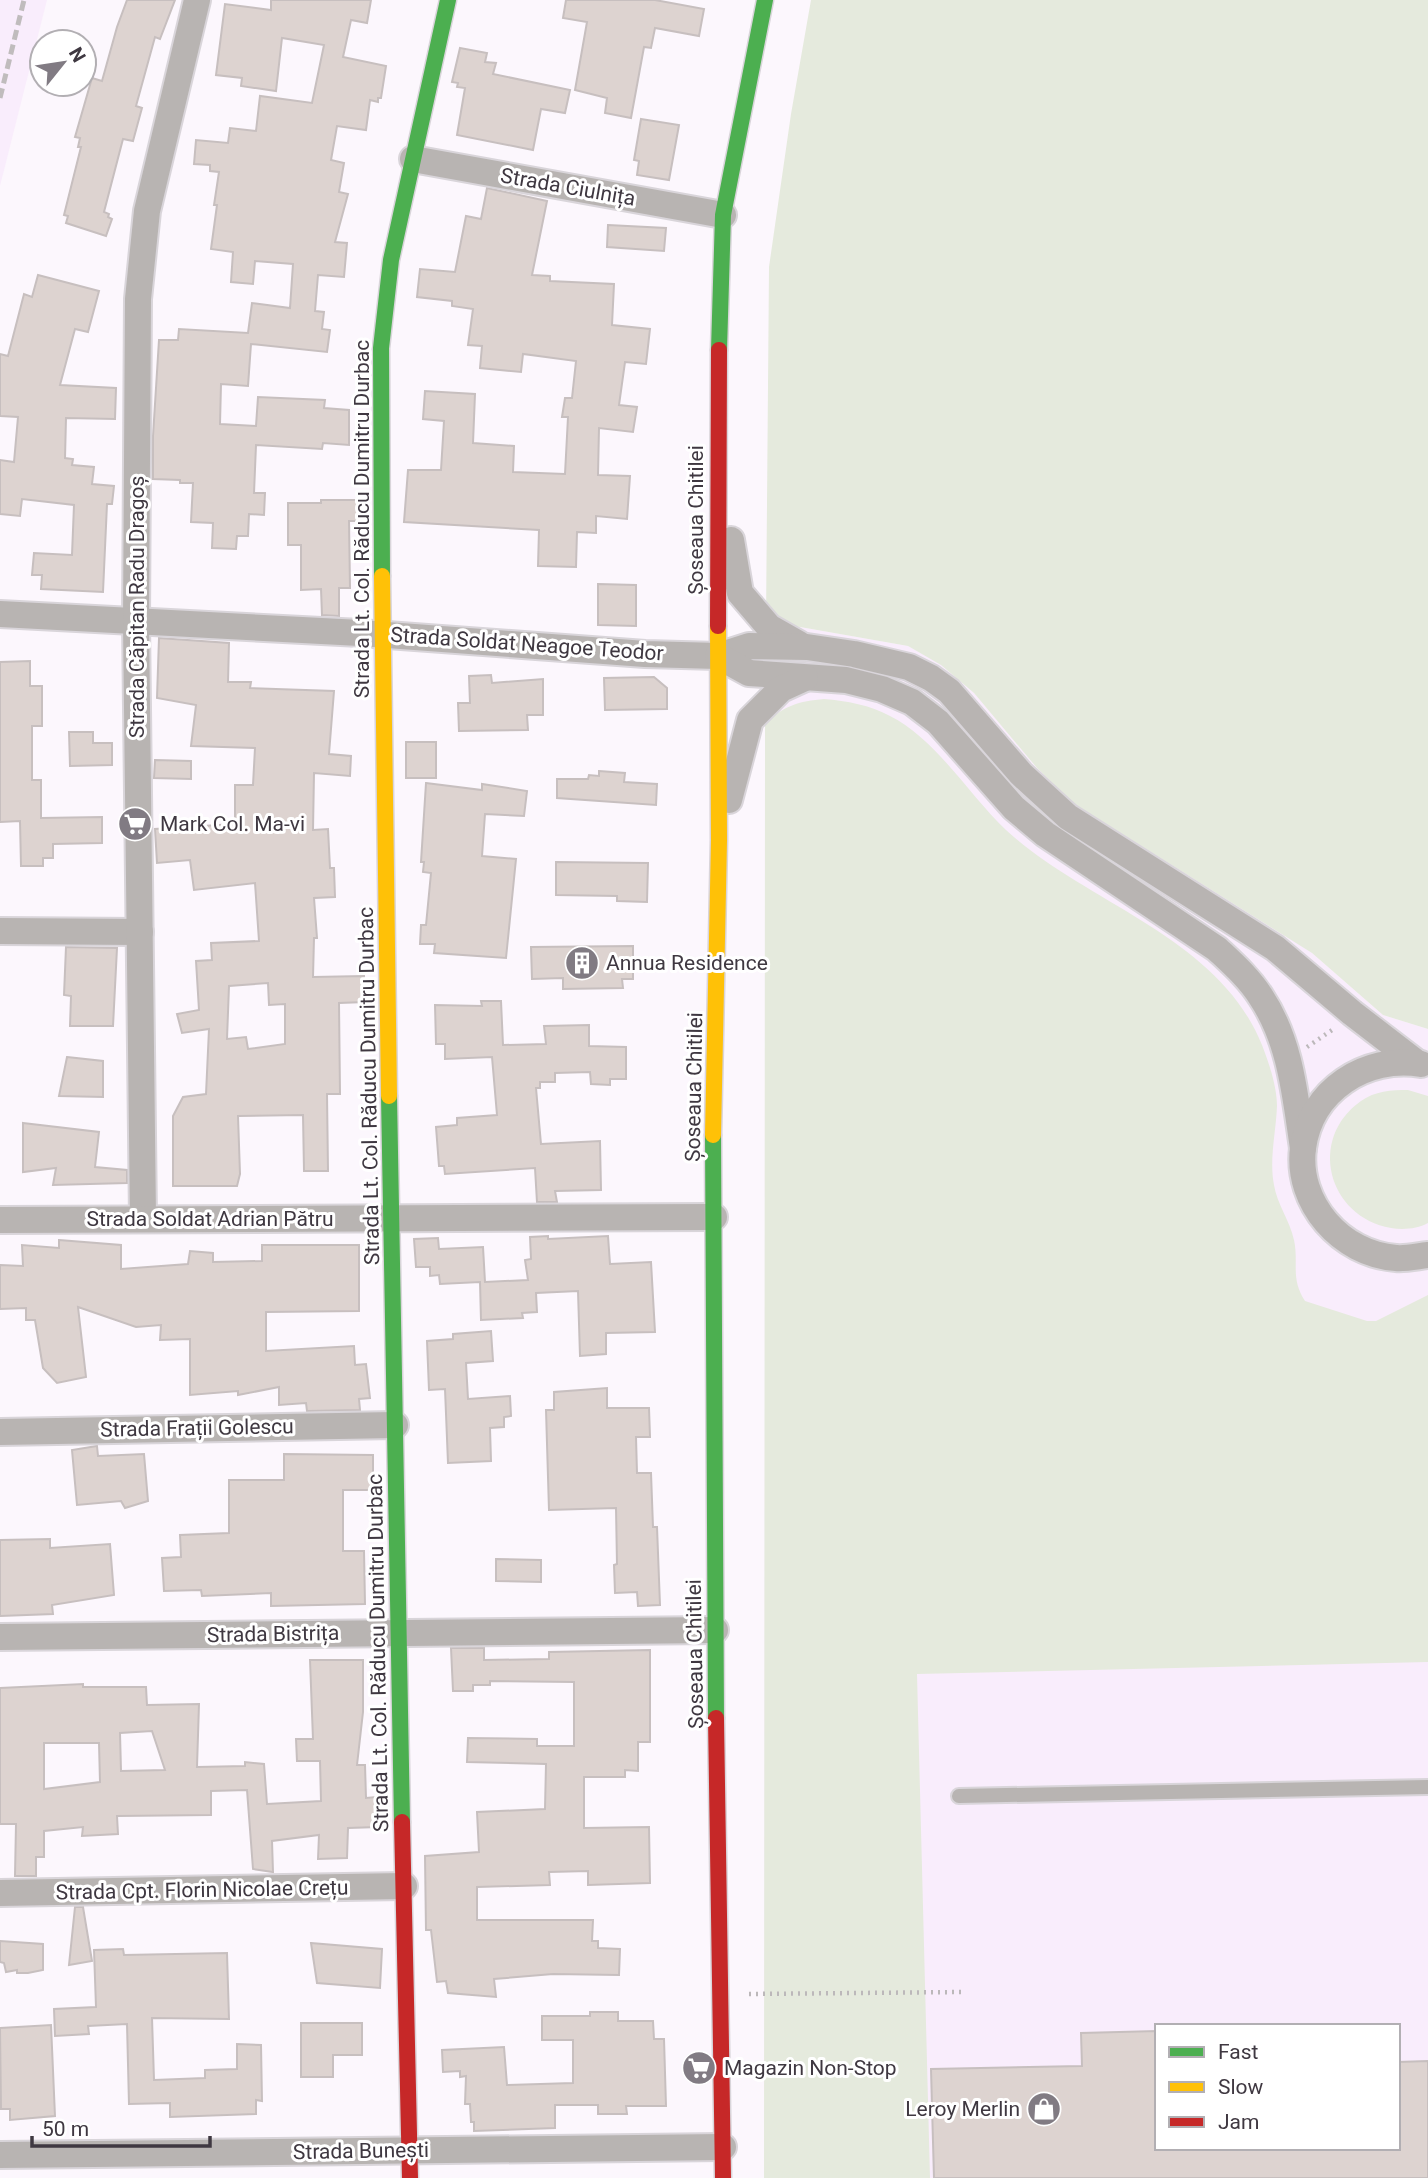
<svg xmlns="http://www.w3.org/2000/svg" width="1428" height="2178" viewBox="0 0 1428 2178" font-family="Roboto,sans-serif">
<rect width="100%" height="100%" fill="#fcf7fd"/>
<!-- built -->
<g fill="#f9edfc" fill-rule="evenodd">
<polygon points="0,0 47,0 0,186"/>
<path d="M766,621L908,646L942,665L974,693L1037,768L1312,953L1383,1015L1428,1029V2178H764ZM1157,2026H1398V2148H1157Z"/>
</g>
<!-- green -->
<g fill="#e5eadd">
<polygon points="811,0 1428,0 1428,1029 1383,1015 1312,953 1073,803 1037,768 974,693 941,665 908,646 766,621 769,267 791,114"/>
<path d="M824,699C847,701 870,705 890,716C936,739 969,795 1006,830C1086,904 1218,936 1262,1045C1269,1063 1277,1087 1277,1106C1276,1132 1269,1160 1274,1185C1277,1204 1290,1221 1294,1240C1299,1263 1290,1278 1305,1301L1367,1321H1376L1428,1295V1662L917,1674L930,2178H764L765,725C781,706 800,701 824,699Z"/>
<path d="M1408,1090L1428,1096V1223C1417,1229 1403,1230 1391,1228C1328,1217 1307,1139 1361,1101C1375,1091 1391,1090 1408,1090Z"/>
</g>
<!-- building -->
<g fill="#ddd3d0" stroke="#c7bfbf" stroke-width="2" fill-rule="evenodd">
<polygon points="127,0 175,0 160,39 155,37 136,106 142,108 133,141 123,139 104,212 109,214 108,217 112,219 106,236 66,223 68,216 64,215 81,147 78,147 80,138 75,137 92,78 102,81 117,27"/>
<polygon points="271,0 371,0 367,23 351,20 343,57 386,66 381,98 378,98 378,102 370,100 366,130 337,126 331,160 344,163 339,192 348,194 335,242 347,243 344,277 318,275 315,311 324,312 322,329 330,330 327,352 251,344 248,386 221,384 220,424 256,426 258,397 325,400 324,408 349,410 349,445 323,443 322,449 256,445 254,493 265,493 264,515 249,514 248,536 237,536 236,549 212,548 213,523 191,522 193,483 180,483 180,480 153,479 153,436 159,340 178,340 179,329 248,333 252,303 290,308 293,264 255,261 253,284 231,282 233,252 211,249 217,205 214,205 219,172 210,171 210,165 194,164 196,140 228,143 230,128 256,131 260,96 312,103 324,45 282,38 276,91 241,86 242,78 216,75 225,4 271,10"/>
<polygon points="566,0 655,0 704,9 699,36 655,28 651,48 644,47 631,118 605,113 607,98 575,90 587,22 563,18"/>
<polygon points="460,48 487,53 485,62 496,63 493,74 570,90 565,113 541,109 533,150 457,135 465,88 457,87 458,83 452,82"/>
<polygon points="641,119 679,125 669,180 637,175 639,161 634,160"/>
<polygon points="487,188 547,201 532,275 550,276 550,281 614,284 612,325 650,329 646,364 625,362 619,405 637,407 633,432 599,428 598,475 630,476 627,519 596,516 596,533 577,532 576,567 538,566 539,530 404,522 408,470 441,470 444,421 423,419 425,391 475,394 473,443 514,446 513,472 565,474 568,417 562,417 565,398 572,398 576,361 523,354 521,372 480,368 482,346 468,345 473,309 452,306 452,301 417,297 420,269 455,272 466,216 481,219"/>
<polygon points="608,225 666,228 664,251 607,247"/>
<polygon points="38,275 99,291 88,332 75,329 60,385 116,388 115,419 66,418 65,458 73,459 72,465 94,467 92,484 114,486 112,504 107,504 103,592 41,589 42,575 32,575 34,553 72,555 74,505 22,499 20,516 0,514 0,460 14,462 18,417 0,416 0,354 8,356 24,294 32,297"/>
<polygon points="321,500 359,500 359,521 349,521 350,588 339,588 339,616 322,615 321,589 301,590 301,545 288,545 288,503 321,503"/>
<polygon points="598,584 636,585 636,626 598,625"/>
<path d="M159,638L229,643L228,682H251L250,688L334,691L329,754L351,756L350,776L314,773L313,830L328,829L330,868H334L335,897L314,898L317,938H314L313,977L364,976L365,1002L339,1003L340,1094H327L328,1171H304L303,1115L238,1116L240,1174L237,1186H173V1116L183,1097L206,1094L209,1029L182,1033L177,1014L199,1010L196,961L212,960L211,943L259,941L255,883L194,890L190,860L157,863L155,829L235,824V785H253L255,748L191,746L196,705L157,698ZM268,983L269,1005L285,1004V1044L248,1049L246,1037L227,1039L229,986Z"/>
<polygon points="30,661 30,686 42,686 42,726 32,726 32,780 41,780 41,818 102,817 102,843 53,844 53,858 43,858 43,866 21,866 20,821 0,822 0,662"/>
<polygon points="491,675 492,683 543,679 543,715 527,715 528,730 459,731 458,703 470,703 469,676"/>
<polygon points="654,677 667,688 667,709 605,710 604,678"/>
<polygon points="69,732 93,732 93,743 112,743 112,765 70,766"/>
<rect x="406" y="742" width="30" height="36"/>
<polygon points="155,760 191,761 191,779 154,778"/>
<polygon points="599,771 625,773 624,782 657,784 656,805 557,798 557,779 588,779 589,775 599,776"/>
<polygon points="426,783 482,790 482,784 527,791 524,816 485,814 482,856 516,859 506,958 434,953 435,944 420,944 421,925 426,925 431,873 423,872 424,862 421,862"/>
<polygon points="556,862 648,863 647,902 617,901 617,896 556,895"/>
<polygon points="633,946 633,979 622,979 623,988 563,989 563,978 532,979 531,947"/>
<polygon points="66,947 117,948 113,1026 70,1026 71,996 64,995"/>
<polygon points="481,1001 501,1001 503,1045 546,1044 544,1026 589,1025 589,1046 626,1047 626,1079 610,1079 610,1085 591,1084 590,1072 555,1073 555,1082 540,1082 540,1088 536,1088 541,1144 600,1141 601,1190 555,1191 557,1202 537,1202 535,1168 445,1174 444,1166 439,1166 436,1127 457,1125 457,1118 497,1115 492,1057 445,1059 445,1044 436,1044 435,1005 482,1006"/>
<polygon points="67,1057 103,1061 103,1097 59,1096"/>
<polygon points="23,1123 99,1132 95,1167 127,1170 127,1183 53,1185 56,1168 23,1172"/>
<polygon points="548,1236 548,1239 608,1236 610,1264 651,1262 655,1332 606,1333 606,1354 580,1356 578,1291 536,1293 537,1312 522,1313 523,1318 481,1320 480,1282 440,1284 439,1275 430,1276 430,1267 416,1267 414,1239 438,1238 439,1249 483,1247 485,1282 528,1280 525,1260 531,1259 530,1237"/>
<polygon points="59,1240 121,1245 121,1269 188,1264 190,1251 213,1253 213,1262 262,1261 262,1245 359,1245 359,1311 266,1312 266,1351 354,1346 355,1365 366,1364 370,1398 359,1399 360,1410 307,1411 306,1403 279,1405 279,1387 238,1395 238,1391 190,1395 190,1339 160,1340 161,1325 136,1327 78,1307 86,1377 57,1383 43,1368 35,1320 26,1320 26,1308 0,1309 0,1265 23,1266 22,1245 59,1248"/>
<polygon points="491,1331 493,1361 466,1363 468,1399 510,1396 511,1416 504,1417 504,1427 490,1428 491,1461 448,1463 445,1389 429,1390 427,1341 453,1339 453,1334"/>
<polygon points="607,1388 607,1408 649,1408 650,1437 636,1437 637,1473 651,1473 653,1527 657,1527 660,1605 638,1606 637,1592 615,1593 614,1565 617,1564 616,1508 549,1510 546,1410 554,1410 554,1392"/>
<polygon points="97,1446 98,1456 144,1454 148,1501 125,1508 121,1501 77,1505 72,1450"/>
<polygon points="284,1454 373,1455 373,1490 343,1490 343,1551 364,1551 365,1604 271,1606 271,1593 202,1596 201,1590 164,1591 162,1558 181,1557 180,1535 229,1533 229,1480 284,1480"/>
<polygon points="50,1539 50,1548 110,1544 114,1595 52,1605 53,1614 0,1616 0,1540"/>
<polygon points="496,1559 541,1560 541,1582 496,1581"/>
<polygon points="451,1648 484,1648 484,1660 549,1659 549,1652 650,1650 650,1742 638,1742 638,1771 625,1770 625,1777 584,1777 584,1828 649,1827 650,1883 588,1885 588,1871 549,1872 550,1885 477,1887 477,1920 593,1920 592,1941 598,1941 598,1948 620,1949 619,1975 553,1974 494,1979 496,1997 448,1993 446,1981 437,1982 431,1930 426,1930 425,1856 479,1852 477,1812 545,1809 546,1764 467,1762 468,1738 537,1739 537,1746 574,1746 574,1682 490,1681 490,1685 473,1685 473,1691 453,1691"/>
<path d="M310,1660H363V1712L357,1765H365L366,1798L376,1797L378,1827L348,1828L347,1858L318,1859L319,1835L272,1841L273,1872L253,1869L247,1790L211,1791V1815L117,1816L118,1834L82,1836L83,1827L44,1831V1857H36V1876H15L16,1824H0V1688L83,1684V1687H146L147,1705L199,1704L197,1767L245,1766V1762L264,1764L267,1804L321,1801L320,1761H297L296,1739H313ZM152,1731L165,1770L121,1771L120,1733ZM44,1743H99L100,1782L44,1789Z"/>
<polygon points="75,1907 83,1907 92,1961 69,1965"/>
<polygon points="0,1941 43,1944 43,1970 28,1973 17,1973 17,1970 6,1972 4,1963 0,1962"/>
<polygon points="311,1943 382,1949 380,1988 317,1983"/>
<polygon points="123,1949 124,1955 227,1953 229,2019 152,2018 154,2080 205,2078 205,2070 237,2069 237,2044 261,2045 262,2101 256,2100 256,2114 170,2117 170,2103 129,2104 127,2024 88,2026 89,2034 55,2036 54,2009 96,2007 94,1950"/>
<polygon points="590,2012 618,2012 618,2021 653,2021 654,2039 664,2039 666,2106 626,2106 627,2114 598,2114 598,2105 555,2105 555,2128 474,2131 474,2122 471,2122 470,2104 465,2104 466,2076 460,2077 460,2071 443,2072 442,2050 504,2047 507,2085 573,2083 573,2040 542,2040 542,2016 590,2016"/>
<polygon points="301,2023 362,2023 362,2055 333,2055 333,2077 301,2077"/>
<polygon points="51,2025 55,2116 10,2120 10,2109 1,2109 0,2028"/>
<polygon points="1157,2031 1157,2148 1398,2148 1398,2062 1428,2061 1428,2178 934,2178 931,2069 1082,2066 1081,2033"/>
</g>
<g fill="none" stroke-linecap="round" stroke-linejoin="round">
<!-- lane casing -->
<g stroke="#d9d5da" stroke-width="18">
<polyline id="lane" points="959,1796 1428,1787"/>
</g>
<!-- street casing -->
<g stroke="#d9d5da" stroke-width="30">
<g id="street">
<polyline points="413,159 723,215"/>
<polyline points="731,540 740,593 769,627 799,644"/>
<polyline points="0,614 360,633 645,654 718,656 749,646 807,647 854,654 909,667 931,678 949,691 1021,774 1068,817 1275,948 1352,1013 1417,1063"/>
<path d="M718,656L749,673L846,680L882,689L912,702L938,722L1014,808L1045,834L1217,949C1233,964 1249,978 1261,997C1291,1042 1295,1096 1303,1148"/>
<polyline points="729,800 750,720 781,689 805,678"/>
<polyline points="0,931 140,932"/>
<path d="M1421,1064C1366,1055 1311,1090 1303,1148C1296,1203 1341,1254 1396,1258C1406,1259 1418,1256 1428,1255"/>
<polyline points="143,1219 136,622 138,299 147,211 197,0"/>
<polyline points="0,1220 714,1217"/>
<polyline points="0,1432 395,1425"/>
<polyline points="0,1637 715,1630"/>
<polyline points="0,1893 404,1886"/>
<polyline points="0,2155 723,2147"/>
</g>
</g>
<!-- fast casing -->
<g stroke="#d9d5da" stroke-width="19">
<g id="fast">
<polyline points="719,350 723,215 765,0"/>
<polyline points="382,576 381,348 391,260 448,0"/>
<polyline points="389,1096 402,1822"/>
<polyline points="713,1135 716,1718"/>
</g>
</g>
<!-- slow casing -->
<g stroke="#d9d5da" stroke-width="19">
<g id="slow">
<polyline points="382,576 389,1096"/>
<polyline points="713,1135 719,840 718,626"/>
</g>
</g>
<!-- jam casing -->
<g stroke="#d9d5da" stroke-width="19">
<g id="jam">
<polyline points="718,626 719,350"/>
<polyline points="716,1718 723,2178"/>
<polyline points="402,1822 410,2178"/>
</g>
</g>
<!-- path -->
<g stroke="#bcb8ba" stroke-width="4.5" stroke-dasharray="2 5" stroke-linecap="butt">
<polyline points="1307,1047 1335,1028"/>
<polyline points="749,1994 964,1992"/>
</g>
<!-- lane -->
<use href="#lane" stroke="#b8b4b2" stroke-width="14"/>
<!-- street -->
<use href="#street" stroke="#b8b4b2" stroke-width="26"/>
<!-- fast -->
<use href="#fast" stroke="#4caf50" stroke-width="16"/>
<!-- slow -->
<use href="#slow" stroke="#ffc107" stroke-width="16"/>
<!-- jam -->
<use href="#jam" stroke="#c62828" stroke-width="16"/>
<!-- rail -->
<polyline stroke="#c0bcbd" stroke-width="5" stroke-dasharray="10 5" stroke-linecap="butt" points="0,98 24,0"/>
</g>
<!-- icons -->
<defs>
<g id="supermarket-disc" transform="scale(1.75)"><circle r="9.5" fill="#817b83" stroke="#fff"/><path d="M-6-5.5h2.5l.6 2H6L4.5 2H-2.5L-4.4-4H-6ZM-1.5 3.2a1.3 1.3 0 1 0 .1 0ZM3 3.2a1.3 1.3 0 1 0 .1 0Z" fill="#fff"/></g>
<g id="building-disc" transform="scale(1.75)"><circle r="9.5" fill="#817b83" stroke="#fff"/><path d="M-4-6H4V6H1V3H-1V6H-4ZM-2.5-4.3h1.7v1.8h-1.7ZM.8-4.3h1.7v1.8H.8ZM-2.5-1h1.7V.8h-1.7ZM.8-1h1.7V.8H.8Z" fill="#fff"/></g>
<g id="shop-disc" transform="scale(1.75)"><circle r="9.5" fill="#817b83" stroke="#fff"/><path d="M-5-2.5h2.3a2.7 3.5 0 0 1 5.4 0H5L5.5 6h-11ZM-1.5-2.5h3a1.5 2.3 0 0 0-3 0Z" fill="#fff"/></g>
</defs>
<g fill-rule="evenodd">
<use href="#supermarket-disc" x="135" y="824"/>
<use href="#building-disc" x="582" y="963"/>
<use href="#supermarket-disc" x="699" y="2068"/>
<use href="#shop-disc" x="1044" y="2109"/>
</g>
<g text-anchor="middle" stroke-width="6" stroke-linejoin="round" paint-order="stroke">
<!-- street labels -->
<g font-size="21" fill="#3f3841" stroke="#fff">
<text transform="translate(568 187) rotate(10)" y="7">Strada Ciulnița</text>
<text transform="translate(362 519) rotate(-90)" y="7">Strada Lt. Col. Răducu Dumitru Durbac</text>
<text transform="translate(696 520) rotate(-90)" y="7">Șoseaua Chitilei</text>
<text transform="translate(137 607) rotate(-90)" y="7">Strada Căpitan Radu Dragoș</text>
<text transform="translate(527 644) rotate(4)" y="7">Strada Soldat Neagoe Teodor</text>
<text transform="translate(369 1086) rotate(-91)" y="7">Strada Lt. Col. Răducu Dumitru Durbac</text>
<text transform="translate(694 1087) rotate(-89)" y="7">Șoseaua Chitilei</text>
<text x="210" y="1226">Strada Soldat Adrian Pătru</text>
<text transform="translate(197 1428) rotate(-1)" y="7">Strada Frații Golescu</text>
<text transform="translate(273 1634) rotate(-1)" y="7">Strada Bistrița</text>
<text transform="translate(378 1653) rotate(-91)" y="7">Strada Lt. Col. Răducu Dumitru Durbac</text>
<text transform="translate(695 1654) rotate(-91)" y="7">Șoseaua Chitilei</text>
<text transform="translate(202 1890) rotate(-1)" y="7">Strada Cpt. Florin Nicolae Crețu</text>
<text transform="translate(361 2151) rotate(-1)" y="7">Strada Bunești</text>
</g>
<!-- poi labels -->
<g font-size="21" fill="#3f3841" stroke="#fff" text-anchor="start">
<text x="160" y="831">Mark Col. Ma-vi</text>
<text x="606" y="970">Annua Residence</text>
<text x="724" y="2075">Magazin Non-Stop</text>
<text x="1020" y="2116" text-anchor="end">Leroy Merlin</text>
</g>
</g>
<!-- legend -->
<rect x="1155" y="2024" width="245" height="126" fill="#ffffff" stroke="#b2afb3" stroke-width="2"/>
<rect x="1169" y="2047" width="35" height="10" fill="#4caf50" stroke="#b2afb3" stroke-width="2"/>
<text x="1218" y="2059" font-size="21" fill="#3f3841">Fast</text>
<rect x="1169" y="2082" width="35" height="10" fill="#ffc107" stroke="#b2afb3" stroke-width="2"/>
<text x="1218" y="2094" font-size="21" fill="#3f3841">Slow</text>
<rect x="1169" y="2117" width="35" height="10" fill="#c62828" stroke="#b2afb3" stroke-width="2"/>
<text x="1218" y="2129" font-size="21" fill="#3f3841">Jam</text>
<!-- north arrow -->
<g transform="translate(63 63) rotate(60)"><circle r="33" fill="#ffffff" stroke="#b2afb3" stroke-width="2"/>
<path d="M0-5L12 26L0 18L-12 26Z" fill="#817b83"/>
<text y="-10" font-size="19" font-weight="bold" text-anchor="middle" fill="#3f3841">N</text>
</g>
<!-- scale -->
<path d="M32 2136v10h178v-10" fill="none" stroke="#3f3841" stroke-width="3.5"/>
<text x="42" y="2136" font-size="21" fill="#3f3841" stroke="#ffffff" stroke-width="5" paint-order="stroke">50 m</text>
</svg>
